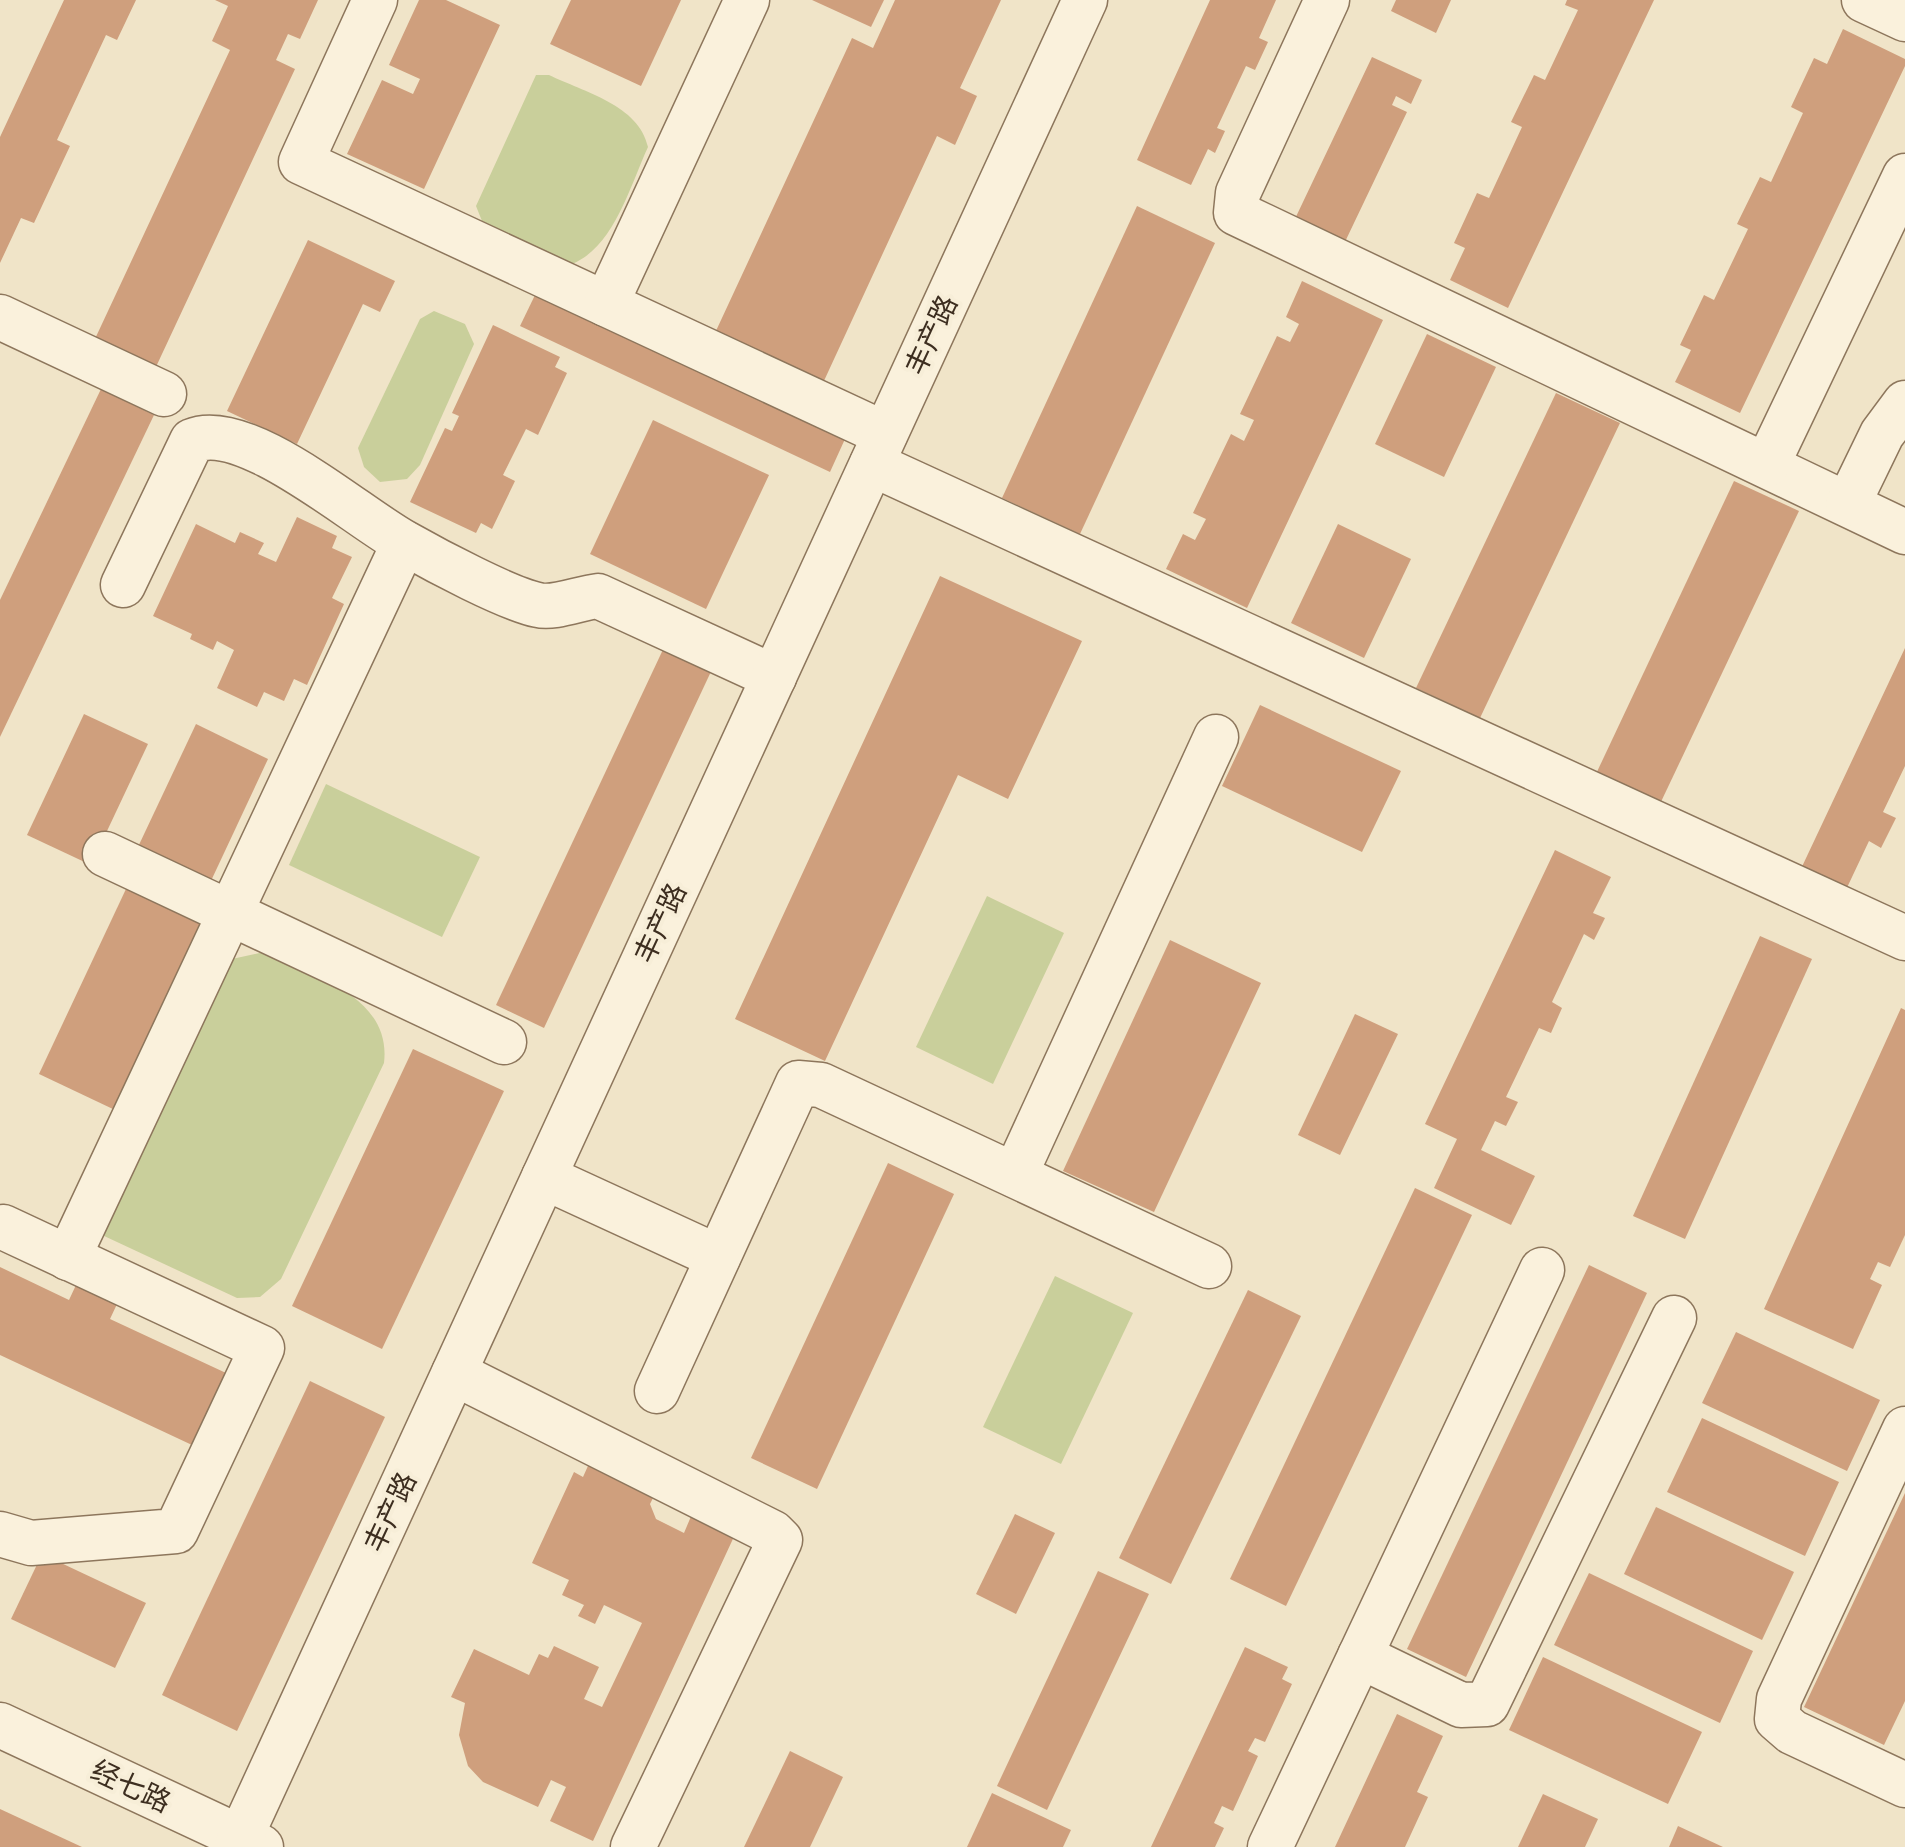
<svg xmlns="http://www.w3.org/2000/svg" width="1905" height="1847" viewBox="0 0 1905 1847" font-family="'Crimson Pro','Noto Sans SC',serif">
<rect width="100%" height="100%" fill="#f0e4c8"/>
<!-- green -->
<g fill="#c9cf9b">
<path d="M536,75H549C584,92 639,105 648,147C630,186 614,247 572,264L482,221L476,206Z"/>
<polygon points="434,311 465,324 474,344 420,465 407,479 380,482 364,467 358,448 420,319"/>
<polygon points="326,784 480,857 442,937 289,865"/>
<polygon points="987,896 1064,933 993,1084 916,1047"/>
<path d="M264,952C312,975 392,996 384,1063L281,1279L260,1297L237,1298L102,1235L232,959Z"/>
<polygon points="1055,1276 1133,1313 1061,1464 983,1427"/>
</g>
<!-- building -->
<g fill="#cf9f7d">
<polygon points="64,0 136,0 117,40 106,35 57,140 70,146 34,223 21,218 0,263 0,137"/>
<polygon points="215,0 318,0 300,39 288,34 276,60 295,69 155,369 94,341 230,50 212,41 228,6"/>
<polygon points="419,0 446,0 500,25 424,189 347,154 382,80 413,94 420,79 389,65"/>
<polygon points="571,0 681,0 641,86 550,44"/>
<polygon points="812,0 884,0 871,27"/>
<polygon points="895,0 1001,0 960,88 977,96 955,145 937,136 823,383 715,333 852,38 873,48"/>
<polygon points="1210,0 1276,0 1259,38 1268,42 1255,70 1246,66 1217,128 1225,131 1215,153 1208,149 1191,185 1137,160"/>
<polygon points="1396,0 1451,0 1436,33 1391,11"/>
<polygon points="1567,0 1654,0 1508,308 1450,280 1465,248 1454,243 1477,193 1489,198 1522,127 1511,122 1534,75 1545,80 1578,10 1565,5"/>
<polygon points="1843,29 1905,59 1905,66 1740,413 1675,382 1691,350 1680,345 1704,295 1714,300 1748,229 1737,224 1760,177 1771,182 1803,113 1791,107 1814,58 1827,64"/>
<polygon points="1372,57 1422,80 1411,104 1396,96 1392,105 1407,112 1343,246 1293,223"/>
<polygon points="1137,206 1215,243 1080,534 1002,498"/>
<polygon points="308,240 395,281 380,312 363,304 297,444 227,411"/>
<polygon points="1302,281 1383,320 1247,608 1166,569 1183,534 1195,540 1206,519 1193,513 1231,434 1244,441 1254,420 1240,414 1277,336 1290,342 1299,324 1286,317"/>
<polygon points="536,293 845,439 830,472 520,326"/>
<polygon points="493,325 560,357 555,367 567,373 538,435 526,429 503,475 515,481 492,529 481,523 476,533 410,502 445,428 452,431 459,416 452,413"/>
<polygon points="1427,334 1496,367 1444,477 1375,444"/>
<polygon points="101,389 154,415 0,737 0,600"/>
<polygon points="1556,393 1620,423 1480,718 1416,688"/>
<polygon points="653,420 769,475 706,609 590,554"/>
<polygon points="1734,481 1799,511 1659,806 1595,776"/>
<polygon points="297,517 337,536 332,548 352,557 332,598 344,604 307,685 294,679 284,701 264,692 257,707 217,688 234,650 217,641 213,650 190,639 192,634 153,616 196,524 235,543 240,532 264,543 258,554 276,562"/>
<polygon points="1338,524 1411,559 1364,658 1291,623"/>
<polygon points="940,576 1082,641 1008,799 958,775 825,1061 735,1019"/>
<polygon points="667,641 715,663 544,1028 496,1005"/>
<polygon points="1905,648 1905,766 1883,812 1896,818 1881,848 1869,841 1844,894 1799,873"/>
<polygon points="1260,705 1401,771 1362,852 1222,786"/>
<polygon points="84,714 148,744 91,865 27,835"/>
<polygon points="196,724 268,759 210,883 137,849"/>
<polygon points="1555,850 1611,877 1593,913 1605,918 1594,940 1584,934 1552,1002 1562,1008 1551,1033 1539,1028 1506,1097 1518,1102 1506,1126 1495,1121 1481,1150 1535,1176 1511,1225 1434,1188 1457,1139 1425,1124"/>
<polygon points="126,889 202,924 115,1110 39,1074"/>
<polygon points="1760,936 1812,959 1685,1239 1633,1216"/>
<polygon points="1170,940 1261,983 1154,1212 1063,1171"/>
<polygon points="1901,1008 1905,1010 1905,1235 1890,1267 1878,1262 1870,1279 1882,1285 1853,1349 1764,1309"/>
<polygon points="1355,1014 1398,1034 1340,1155 1298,1135"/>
<polygon points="413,1049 504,1091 382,1349 292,1306"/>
<polygon points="888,1163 954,1194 817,1489 751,1458"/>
<polygon points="1415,1188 1472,1215 1286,1606 1230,1579"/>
<polygon points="1589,1265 1647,1293 1466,1677 1407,1649"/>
<polygon points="0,1267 69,1300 76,1285 117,1304 110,1319 226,1373 192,1445 0,1355"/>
<polygon points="1248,1290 1301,1316 1171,1584 1119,1558"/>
<polygon points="1736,1332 1880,1400 1847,1471 1702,1403"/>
<polygon points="310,1381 385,1417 237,1731 162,1695"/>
<polygon points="1702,1418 1839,1482 1805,1556 1667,1492"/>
<polygon points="592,1457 658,1488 650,1504 656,1519 684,1533 692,1514 738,1528 593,1841 550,1821 566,1787 551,1780 538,1807 483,1782 468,1766 459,1735 465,1703 451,1697 474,1649 529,1675 539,1654 548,1658 554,1646 599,1667 584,1699 602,1707 642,1623 604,1605 595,1624 578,1616 584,1605 562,1595 569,1580 532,1563 574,1472 583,1477"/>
<polygon points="1905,1493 1905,1701 1884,1745 1804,1707"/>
<polygon points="1656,1507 1794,1572 1762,1640 1624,1574"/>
<polygon points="1015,1514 1055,1533 1016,1614 976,1594"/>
<polygon points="42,1554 146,1603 115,1668 11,1619"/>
<polygon points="1098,1571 1149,1594 1047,1810 997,1786"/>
<polygon points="1589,1573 1753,1651 1720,1723 1554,1645"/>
<polygon points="1245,1647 1288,1667 1282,1679 1292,1684 1265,1742 1255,1738 1248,1751 1258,1756 1233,1811 1222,1806 1214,1823 1224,1828 1215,1847 1151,1847"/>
<polygon points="1543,1657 1702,1732 1668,1804 1509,1730"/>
<polygon points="1397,1714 1443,1736 1417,1792 1428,1797 1405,1847 1335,1847"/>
<polygon points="790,1751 843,1777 810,1847 744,1847"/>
<polygon points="992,1793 1071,1830 1063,1847 967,1847"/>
<polygon points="1543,1794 1598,1819 1585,1847 1518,1847"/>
<polygon points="0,1809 82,1847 0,1847"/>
<polygon points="1678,1826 1723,1847 1669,1847"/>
</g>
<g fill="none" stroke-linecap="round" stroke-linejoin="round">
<!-- minor casing -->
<g stroke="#8d765c" stroke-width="47">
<g id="minor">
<polyline points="375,0 301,162 885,434"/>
<polyline points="1327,0 1238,193 1236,213 1905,532"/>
<polyline points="1864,0 1905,19"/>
<polyline points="606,304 747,0"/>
<polyline points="0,317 164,394"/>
<polyline points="872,464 1905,938"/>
<polyline points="1767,465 1905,176"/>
<polyline points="1848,504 1882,434 1905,403"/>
<path d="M123,585L192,441C245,418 357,517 405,543C435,560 508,599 538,605C554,609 580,598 598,596L774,677"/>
<polyline points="105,854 504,1042"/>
<polyline points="1015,1175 1216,737"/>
<polyline points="544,1177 718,1257"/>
<polyline points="68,1258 404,543"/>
<polyline points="454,1373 773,1533 780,1540 633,1847"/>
<polyline points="657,1391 798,1083 821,1085 1209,1266"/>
<polyline points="1905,1429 1779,1699 1777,1719 1792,1732 1905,1785"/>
<polyline points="0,1534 31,1543 176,1531 262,1348 3,1227"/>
<polyline points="1360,1656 1461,1705 1487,1704 1674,1318"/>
<polyline points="0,1725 261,1847"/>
<polyline points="236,1847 1085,0"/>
<polyline points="1270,1847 1542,1270"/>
</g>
</g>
<!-- minor -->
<use href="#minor" stroke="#faf1dc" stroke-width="44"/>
</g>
<g text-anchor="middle" stroke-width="8" stroke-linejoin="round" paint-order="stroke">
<!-- street labels -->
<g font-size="28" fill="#3d2e20" stroke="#f7eed8">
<text transform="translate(931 335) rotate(-65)" y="10">丰产路</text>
<text transform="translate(660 923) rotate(-65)" y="10">丰产路</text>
<text transform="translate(390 1512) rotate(-65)" y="10">丰产路</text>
<text transform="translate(131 1786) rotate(25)" y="10">经七路</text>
</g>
</g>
</svg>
